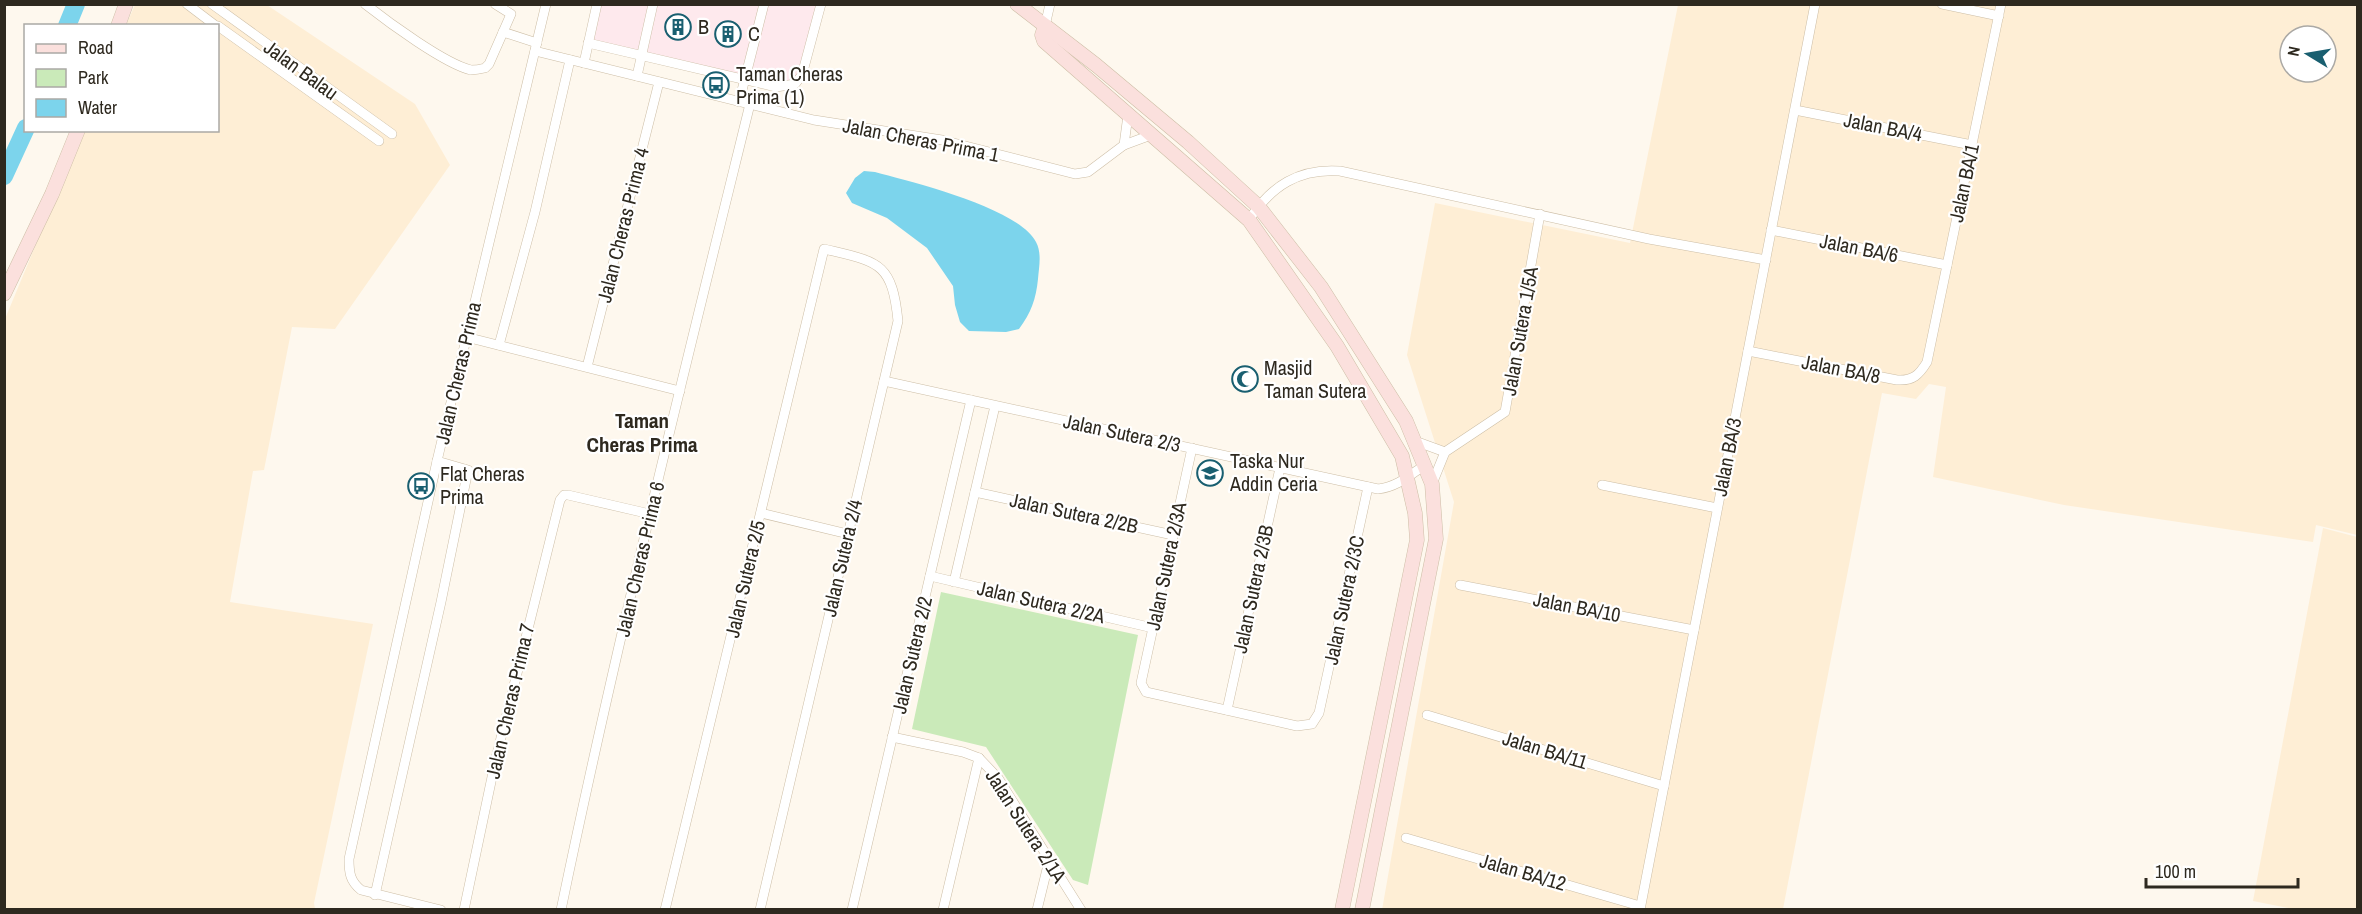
<svg xmlns="http://www.w3.org/2000/svg" width="2362" height="914" viewBox="0 0 2362 914" font-family="'Archivo Narrow',sans-serif">
<rect width="100%" height="100%" fill="#fef8ee"/>
<!-- commercial -->
<polygon fill="#fee9ed" points="601,5 818,5 800,73 792,82 776,83 593,40"/>
<!-- built -->
<g fill="#feeed5" fill-rule="evenodd">
<polygon points="135,5 267,5 415,104 450,165 335,329 292,327 264,470 253,471 230,602 373,624 314,903 315,909 5,910 5,319 83,131 218,130 218,26 126,25"/>
<path d="M1678,5H2357V535L2316,525L2313,542L2064,505L1933,477L1946,387L1929,384L1916,399L1882,393L1783,909L1382,910L1454,502L1407,355L1435,203L1630,243ZM2290,36H2326V72H2290Z"/>
<polygon points="2323,528 2357,537 2357,909 2293,909 2253,901"/>
</g>
<!-- green -->
<polygon fill="#caeab9" points="941,592 1138,635 1088,885 1073,880 986,747 912,729"/>
<!-- water -->
<path fill="#7cd4ec" d="M864,171L875,172C912,182 1019,208 1036,242C1042,253 1039,267 1038,279C1036,299 1031,313 1019,329L1006,332L969,331L960,322L955,305L953,286L927,248L887,218L852,203L846,193L855,178Z"/>
<g fill="none" stroke-linecap="round" stroke-linejoin="round">
<!-- river -->
<g stroke="#7cd4ec" stroke-width="18">
<polyline points="67,26 76,4"/>
<polyline points="4,176 26,128"/>
</g>
<!-- street casing -->
<g stroke="#cdbea6" stroke-width="10">
<g id="street">
<polyline points="187,4 216,26"/>
<polyline points="212,4 392,134"/>
<path d="M365,4C388,22 445,64 471,70C476,70 481,69 485,68L489,64L511,14L495,4"/>
<polyline points="1942,4 1999,16"/>
<polyline points="218,26 379,141"/>
<polyline points="1045,26 1050,4"/>
<polyline points="503,32 537,43"/>
<polyline points="588,43 776,87 795,84 802,75 821,4"/>
<polyline points="535,51 814,120 942,140 1075,174 1088,172 1124,145 1151,135"/>
<polyline points="584,63 597,4"/>
<polyline points="637,76 653,4"/>
<polyline points="739,102 764,4"/>
<polyline points="1795,110 1972,145"/>
<polyline points="1124,145 1128,115"/>
<path d="M1249,220C1271,186 1299,168 1340,171L1649,239L1766,260"/>
<polyline points="1771,230 1947,265"/>
<polyline points="466,337 680,391"/>
<polyline points="499,345 535,212 570,60"/>
<path d="M1748,351L1897,380C1913,381 1919,375 1927,362L2001,4"/>
<polyline points="587,367 659,82"/>
<path d="M884,381L1378,489C1397,487 1410,475 1425,465"/>
<polyline points="1415,441 1445,452"/>
<polyline points="1192,448 1141,683 1146,692 1297,726 1312,724 1319,713 1368,487"/>
<polyline points="1445,452 1505,412 1540,214"/>
<polyline points="1432,484 1445,452"/>
<polyline points="1602,485 1717,508"/>
<polyline points="975,492 1173,535"/>
<polyline points="761,513 848,534"/>
<polyline points="930,576 1153,628"/>
<polyline points="954,582 995,406"/>
<polyline points="1460,585 1694,630"/>
<polyline points="1227,710 1280,468"/>
<polyline points="1427,715 1664,786"/>
<polyline points="892,737 963,752 979,758 998,778 1081,910"/>
<polyline points="1406,838 1640,906"/>
<polyline points="375,895 441,602 468,470 437,461"/>
<path d="M441,910L361,890C350,881 349,873 349,859L437,461L546,4"/>
<polyline points="464,910 496,758 560,500 564,495 568,495 650,514"/>
<path d="M561,910C617,640 684,372 750,104"/>
<path d="M665,910L824,249C878,262 892,261 898,321L760,910"/>
<polyline points="852,910 971,400"/>
<polyline points="943,910 979,758"/>
<polyline points="1037,910 1049,861"/>
<polyline points="1640,910 1815,4"/>
</g>
</g>
<!-- secondary casing -->
<g stroke="#cdbea6" stroke-width="15">
<g id="secondary">
<polyline points="1017,4 1096,65 1188,142 1258,206 1321,287 1406,421 1432,484 1436,539 1362,910"/>
<polyline points="118,26 126,4"/>
<polyline points="1045,26 1042,35 1044,41 1249,220 1337,346 1402,456 1415,513 1417,540 1342,910"/>
<polyline points="4,294 52,194 78,130"/>
</g>
</g>
<!-- street -->
<use href="#street" stroke="#fff" stroke-width="9"/>
<!-- secondary -->
<use href="#secondary" stroke="#fbe0dd" stroke-width="14"/>
</g>
<!-- icons -->
<defs>
<g id="building-ring" transform="scale(1.35)"><circle r="9.5" fill="#fff" stroke="#195f70" stroke-width="1.5"/><path d="M-4-6H4V6H1V3H-1V6H-4ZM-2.5-4.3h1.7v1.8h-1.7ZM.8-4.3h1.7v1.8H.8ZM-2.5-1h1.7V.8h-1.7ZM.8-1h1.7V.8H.8Z" fill="#195f70"/></g>
<g id="bus-ring" transform="scale(1.35)"><circle r="9.5" fill="#fff" stroke="#195f70" stroke-width="1.5"/><path d="M-5-6H5V4H4V6H2V4H-2V6H-4V4H-5ZM-3.5-4V0h7V-4ZM-3.5 1.2v1.5H-2V1.2ZM2 1.2v1.5H3.5V1.2Z" fill="#195f70"/></g>
<g id="mosque-ring" transform="scale(1.35)"><circle r="9.5" fill="#fff" stroke="#195f70" stroke-width="1.5"/><path d="M3.5-4.9A6 6 0 1 0 3.5 4.9A5 5 0 1 1 3.5-4.9Z" fill="#195f70"/></g>
<g id="school-ring" transform="scale(1.35)"><circle r="9.5" fill="#fff" stroke="#195f70" stroke-width="1.5"/><path d="M0-5L7-2L0 1L-7-2ZM-4 1L0 2.5L4 1V4Q0 6-4 4Z" fill="#195f70"/></g>
</defs>
<g fill-rule="evenodd">
<use href="#building-ring" x="678" y="27"/>
<use href="#building-ring" x="728" y="34"/>
<use href="#bus-ring" x="716" y="85"/>
<use href="#mosque-ring" x="1245" y="379"/>
<use href="#school-ring" x="1210" y="473"/>
<use href="#bus-ring" x="421" y="486"/>
</g>
<g text-anchor="middle" stroke-width="4.5" stroke-linejoin="round" paint-order="stroke">
<!-- poi labels -->
<g font-size="20" fill="#2e291f" stroke="#fff" text-anchor="start">
<text x="698" y="34">B</text>
<text x="748" y="41">C</text>
<text x="736" y="81">Taman Cheras<tspan x="736" dy="23">Prima (1)</tspan></text>
<text x="1264" y="375">Masjid<tspan x="1264" dy="23">Taman Sutera</tspan></text>
<text x="1230" y="468">Taska Nur<tspan x="1230" dy="23">Addin Ceria</tspan></text>
<text x="440" y="481">Flat Cheras<tspan x="440" dy="23">Prima</tspan></text>
</g>
<!-- street labels -->
<g font-size="20" fill="#2e291f" stroke="#fff">
<text transform="translate(301 70) rotate(36)" y="7">Jalan Balau</text>
<text transform="translate(1883 127) rotate(11)" y="7">Jalan BA/4</text>
<text transform="translate(921 140) rotate(11)" y="7">Jalan Cheras Prima 1</text>
<text transform="translate(1964 183) rotate(-78)" y="7">Jalan BA/1</text>
<text transform="translate(623 225) rotate(-76)" y="7">Jalan Cheras Prima 4</text>
<text transform="translate(1859 248) rotate(11)" y="7">Jalan BA/6</text>
<text transform="translate(1520 331) rotate(-80)" y="7">Jalan Sutera 1/5A</text>
<text transform="translate(1841 369) rotate(11)" y="7">Jalan BA/8</text>
<text transform="translate(458 373) rotate(-77)" y="7">Jalan Cheras Prima</text>
<text transform="translate(1122 433) rotate(12)" y="7">Jalan Sutera 2/3</text>
<text transform="translate(1727 457) rotate(-79)" y="7">Jalan BA/3</text>
<text transform="translate(1074 513) rotate(12)" y="7">Jalan Sutera 2/2B</text>
<text transform="translate(842 558) rotate(-77)" y="7">Jalan Sutera 2/4</text>
<text transform="translate(640 559) rotate(-77)" y="7">Jalan Cheras Prima 6</text>
<text transform="translate(1166 566) rotate(-78)" y="7">Jalan Sutera 2/3A</text>
<text transform="translate(745 579) rotate(-77)" y="7">Jalan Sutera 2/5</text>
<text transform="translate(1253 589) rotate(-78)" y="7">Jalan Sutera 2/3B</text>
<text transform="translate(1344 600) rotate(-78)" y="7">Jalan Sutera 2/3C</text>
<text transform="translate(1041 602) rotate(13)" y="7">Jalan Sutera 2/2A</text>
<text transform="translate(1577 607) rotate(11)" y="7">Jalan BA/10</text>
<text transform="translate(912 655) rotate(-77)" y="7">Jalan Sutera 2/2</text>
<text transform="translate(510 701) rotate(-77)" y="7">Jalan Cheras Prima 7</text>
<text transform="translate(1545 750) rotate(17)" y="7">Jalan BA/11</text>
<text transform="translate(1026 826) rotate(57)" y="7">Jalan Sutera 2/1A</text>
<text transform="translate(1523 872) rotate(16)" y="7">Jalan BA/12</text>
</g>
<!-- neighbourhood labels -->
<g font-size="21" font-weight="bold" fill="#2e291f" stroke="#fff">
<text x="642" y="428">Taman<tspan x="642" dy="24">Cheras Prima</tspan></text>
</g>
</g>
<!-- border -->
<rect width="2362" height="914" fill="none" stroke="#2e291f" stroke-width="12"/>
<!-- legend -->
<rect x="24" y="24" width="195" height="108" fill="#ffffff" stroke="#aba9a5" stroke-width="1.5"/>
<rect x="36" y="44" width="30" height="9" fill="#fbe0dd" stroke="#aba9a5" stroke-width="1.5"/>
<text x="78" y="54" font-size="18" fill="#2e291f">Road</text>
<rect x="36" y="69" width="30" height="18" fill="#caeab9" stroke="#aba9a5" stroke-width="1.5"/>
<text x="78" y="84" font-size="18" fill="#2e291f">Park</text>
<rect x="36" y="99" width="30" height="18" fill="#7cd4ec" stroke="#aba9a5" stroke-width="1.5"/>
<text x="78" y="114" font-size="18" fill="#2e291f">Water</text>
<!-- north arrow -->
<g transform="translate(2308 54) rotate(281)"><circle r="28" fill="#ffffff" stroke="#aba9a5" stroke-width="1.5"/>
<path d="M0-4.5L10 22L0 15L-10 22Z" fill="#195f70"/>
<text y="-9" font-size="16" font-weight="bold" text-anchor="middle" fill="#2e291f">N</text>
</g>
<!-- scale -->
<path d="M2146 878v9h152v-9" fill="none" stroke="#2e291f" stroke-width="3"/>
<text x="2155" y="878" font-size="18" fill="#2e291f" stroke="#ffffff" stroke-width="4.5" paint-order="stroke">100 m</text>
</svg>
